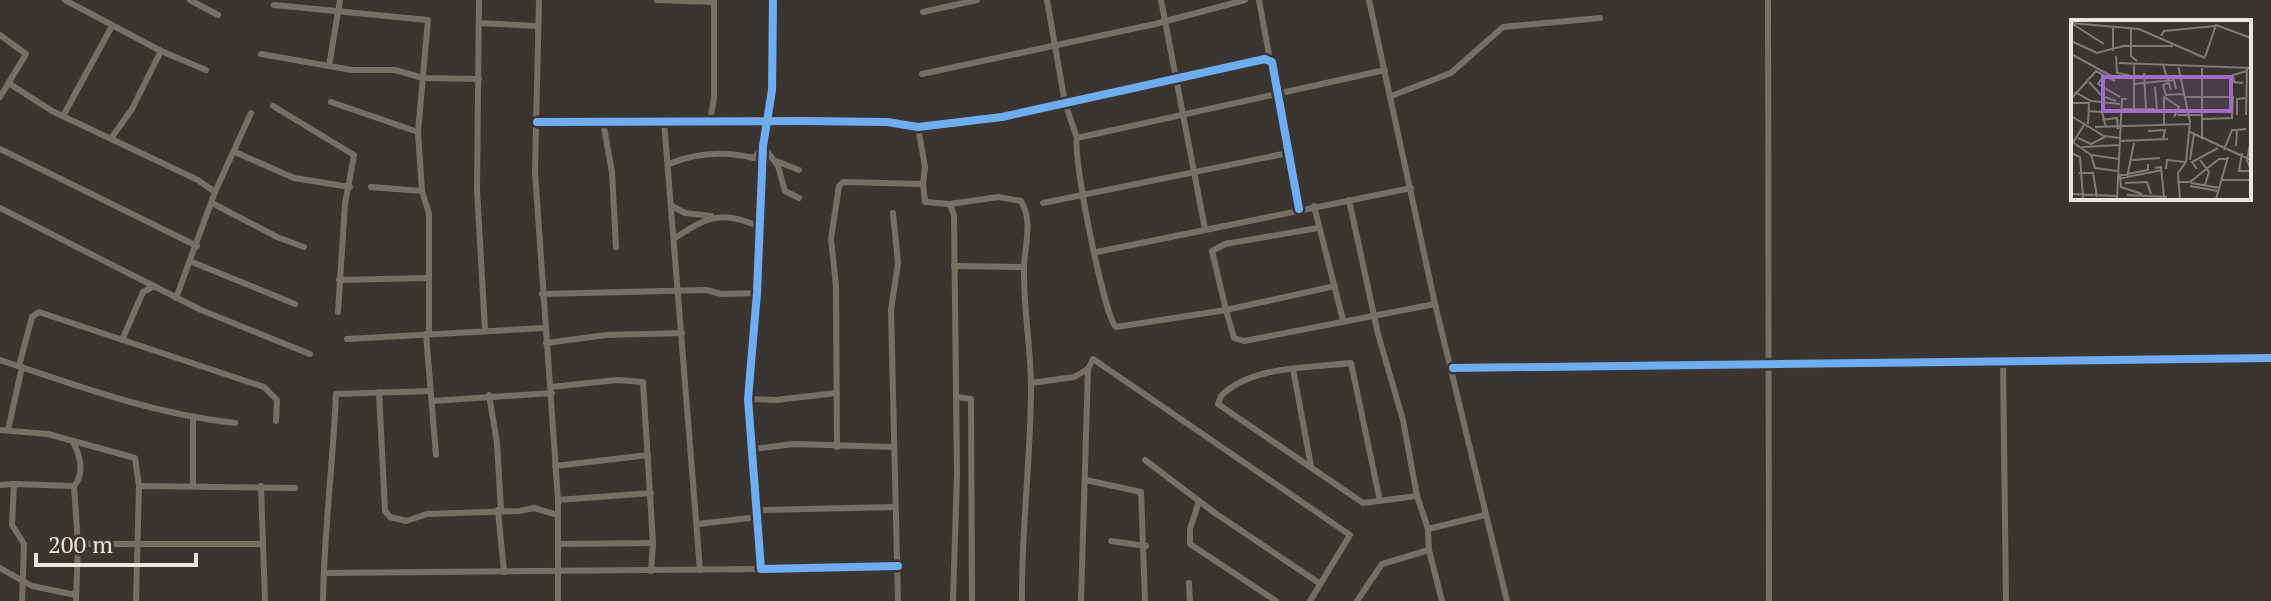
<svg xmlns="http://www.w3.org/2000/svg" width="2271" height="601" viewBox="0 0 2271 601" font-family="'PT Serif',serif">
<rect width="100%" height="100%" fill="#3a3530"/>
<g fill="none" stroke-linecap="round" stroke-linejoin="round">
<!-- street -->
<g stroke="#766f65" stroke-width="6">
<polyline points="65,0 161,51 206,70"/>
<polyline points="190,0 218,15"/>
<polyline points="479,0 477,189 485,330"/>
<polyline points="539,0 535,172 558,500 558,601"/>
<polyline points="657,0 714,2"/>
<polyline points="773,0 772,90 763,146 757,293 748,399 761,569 898,566"/>
<polyline points="1047,0 1065,103 1077,138"/>
<polyline points="1161,0 1205,229"/>
<polyline points="1259,0 1270,60"/>
<polyline points="1369,0 1435,304 1507,601"/>
<polyline points="1768,0 1769,601"/>
<polyline points="274,5 428,20 418,132 422,191 429,214 429,334"/>
<polyline points="923,12 977,0"/>
<polyline points="479,23 538,26"/>
<polyline points="0,35 26,54 0,97"/>
<polyline points="261,54 352,70 395,70 423,78 479,79"/>
<polyline points="329,66 340,0"/>
<path d="M1385,70L1077,138C1072,156 1105,319 1116,327L1226,310L1234,338L1244,341L1435,304"/>
<polyline points="922,74 1155,24 1245,0"/>
<polyline points="10,84 52,111 198,180 215,192"/>
<polyline points="1391,96 1451,73 1503,27 1600,18"/>
<polyline points="331,102 418,132"/>
<polyline points="273,106 354,155 345,204 338,312"/>
<polyline points="63,116 112,26"/>
<polyline points="664,121 700,570"/>
<polyline points="710,121 714,98 714,0"/>
<polyline points="537,122 803,121 887,122 918,127 1002,117 1265,59 1272,62 1299,209"/>
<polyline points="603,122 612,172 616,247"/>
<polyline points="112,137 132,109 161,51"/>
<polyline points="0,149 197,246"/>
<polyline points="235,152 294,178 350,187"/>
<polyline points="776,161 799,170"/>
<path d="M669,164C697,152 725,151 754,158L763,146L778,166L785,191L799,198"/>
<polyline points="923,184 925,202 950,204 954,215 957,474 953,601"/>
<polyline points="371,187 422,191"/>
<polyline points="1349,200 1378,334 1403,420 1417,496 1428,529"/>
<polyline points="212,203 277,237 304,247"/>
<polyline points="1043,203 1288,153"/>
<path d="M950,204L998,197L1021,201C1033,221 1025,244 1024,266C1023,307 1031,348 1031,388C1031,459 1021,530 1022,601"/>
<polyline points="672,206 685,213 711,216"/>
<polyline points="1314,206 1343,320"/>
<polyline points="0,208 201,310 310,354"/>
<polyline points="893,213 898,263 891,310 898,601"/>
<polyline points="1318,228 1225,244 1212,251 1226,310 1335,286"/>
<path d="M675,238C708,216 722,210 760,227"/>
<polyline points="1097,252 1411,188"/>
<polyline points="192,262 295,304"/>
<polyline points="954,266 1024,267"/>
<polyline points="339,280 426,278"/>
<polyline points="542,294 706,290 722,294 757,293"/>
<polyline points="176,298 215,192 251,113"/>
<polyline points="426,334 436,455"/>
<polyline points="347,339 544,328"/>
<polyline points="122,340 143,292 154,286"/>
<polyline points="546,343 606,335 682,333"/>
<path d="M0,360C78,386 153,414 235,423"/>
<polyline points="2003,361 2006,601"/>
<polyline points="19,366 32,317 39,312 264,387 277,400 276,421"/>
<polyline points="1453,368 2271,358"/>
<polyline points="1293,369 1311,466"/>
<polyline points="1031,383 1074,377 1088,369"/>
<polyline points="551,387 617,380 643,382 653,543 651,571"/>
<polyline points="379,392 385,511 390,517 406,521 427,514 519,511 534,508 558,515"/>
<polyline points="489,395 497,443 501,510"/>
<polyline points="956,397 971,399 972,601"/>
<polyline points="748,399 776,400 837,393"/>
<polyline points="432,401 552,393"/>
<polyline points="193,418 193,484"/>
<polyline points="0,430 48,434 135,458 139,486 136,601"/>
<polyline points="8,430 22,367"/>
<path d="M73,442C80,455 85,473 74,486L78,544L76,601"/>
<polyline points="837,447 836,286 831,239 839,186 843,182 923,184 925,167 918,127"/>
<polyline points="753,449 794,444 894,447"/>
<polyline points="1145,460 1215,513 1319,583"/>
<polyline points="555,466 648,455"/>
<polyline points="1086,480 1141,492 1145,601"/>
<polyline points="0,485 14,484"/>
<polyline points="139,486 295,488"/>
<polyline points="261,486 265,601"/>
<polyline points="558,500 651,493"/>
<polyline points="1199,501 1190,529 1190,544 1276,601"/>
<path d="M1380,501L1351,363C1311,368 1252,365 1221,396L1218,404L1363,503L1417,496"/>
<polyline points="498,510 504,572"/>
<polyline points="757,510 895,507"/>
<polyline points="698,524 758,517"/>
<polyline points="1111,541 1146,546"/>
<polyline points="78,544 263,544"/>
<polyline points="560,544 653,543"/>
<polyline points="0,568 32,586 76,595"/>
<polyline points="324,573 761,569"/>
<polyline points="1189,583 1190,601"/>
<polyline points="22,601 24,544 12,525 14,484 74,486"/>
<path d="M323,601C324,531 333,464 336,394L430,391"/>
<polyline points="1081,601 1088,369 1093,359 1350,535 1310,601"/>
<polyline points="1357,601 1382,564 1429,550"/>
<polyline points="1442,601 1429,550 1428,529 1485,515"/>
</g>
<!-- cycleway casing -->
<g stroke="#3e362c" stroke-width="13">
<g id="cycleway">
<polyline points="773,0 772,90 763,146 757,293 748,399 761,569 898,566"/>
<polyline points="537,122 803,121 887,122 918,127 1002,117 1265,59 1272,62 1299,209"/>
<polyline points="1453,368 2271,358"/>
</g>
</g>
<!-- cycleway -->
<use href="#cycleway" stroke="#6dadf4" stroke-width="8"/>
</g>
<!-- overview -->
<g transform="translate(2071 20)">
<rect width="180" height="180" fill="#3a3530"/>
<path fill="none" stroke="#807b76" stroke-width="2" d="M42,6V31M60,9V36L66,41M90,16L93,11L144,6M0,21L26,33L52,26H102M33,24L0,3L68,9L134,38M0,34L44,58M45,36L46,53L58,55M134,37L145,5L180,18M48,43L180,48M63,44V92H92M92,45L100,70M107,45L119,102L115,142M131,46V95M73,53L75,89H83M31,58L27,64L49,77M18,62L31,76L45,81M97,63L92,65L95,75L113,74M172,63L163,62L162,55L176,51M62,64L103,60L105,69M84,67L86,91M4,72L20,81L49,84M114,77H162L161,98L132,99M0,79L25,51L44,61M0,83H18L17,104M50,89H75M18,91L31,92L35,107M106,95H131V119M166,95V79L175,78M175,95L176,48M0,96L33,116L49,118M31,100L46,98L47,109M93,106V77L108,87L103,97M24,107L119,104M77,111L94,110L92,119M119,112L180,140M7,118L20,124L34,117M180,119L176,140L180,151M49,121L97,119M3,123L20,135L24,148L46,151M0,126L14,103M165,126L166,110L175,109M11,127L49,125M153,130L161,110H166M0,133L9,137L12,178M171,133L168,151H178M21,135L48,139M61,140L89,138M119,140L123,114M129,140L138,152L134,165M84,148L90,147L93,177M95,149L96,140L115,142M126,149L121,142L147,128M8,153H22L26,177M56,154L77,150V144M56,155H49L50,167L71,174M56,158L63,123M46,159L91,150M151,160H180M106,162H119L148,139H157M54,163L76,162L80,174M120,163L149,168M119,166L147,171M0,174L46,176M56,175L96,177M46,179L51,79H56M109,179L107,153L115,142M145,179L157,137"/>
<path fill="#a26dca" fill-opacity="0.15" stroke="#a26dca" stroke-width="4" d="M32,57H160V91H32Z"/>
<rect width="180" height="180" fill="none" stroke="#eae5de" stroke-width="4"/>
</g>
<!-- scale -->
<path d="M36 553v12h160v-12" fill="none" stroke="#eae5de" stroke-width="4"/>
<text x="48" y="553" font-size="24" fill="#eae5de" stroke="#3e362c" stroke-width="6" paint-order="stroke">200 m</text>
</svg>
